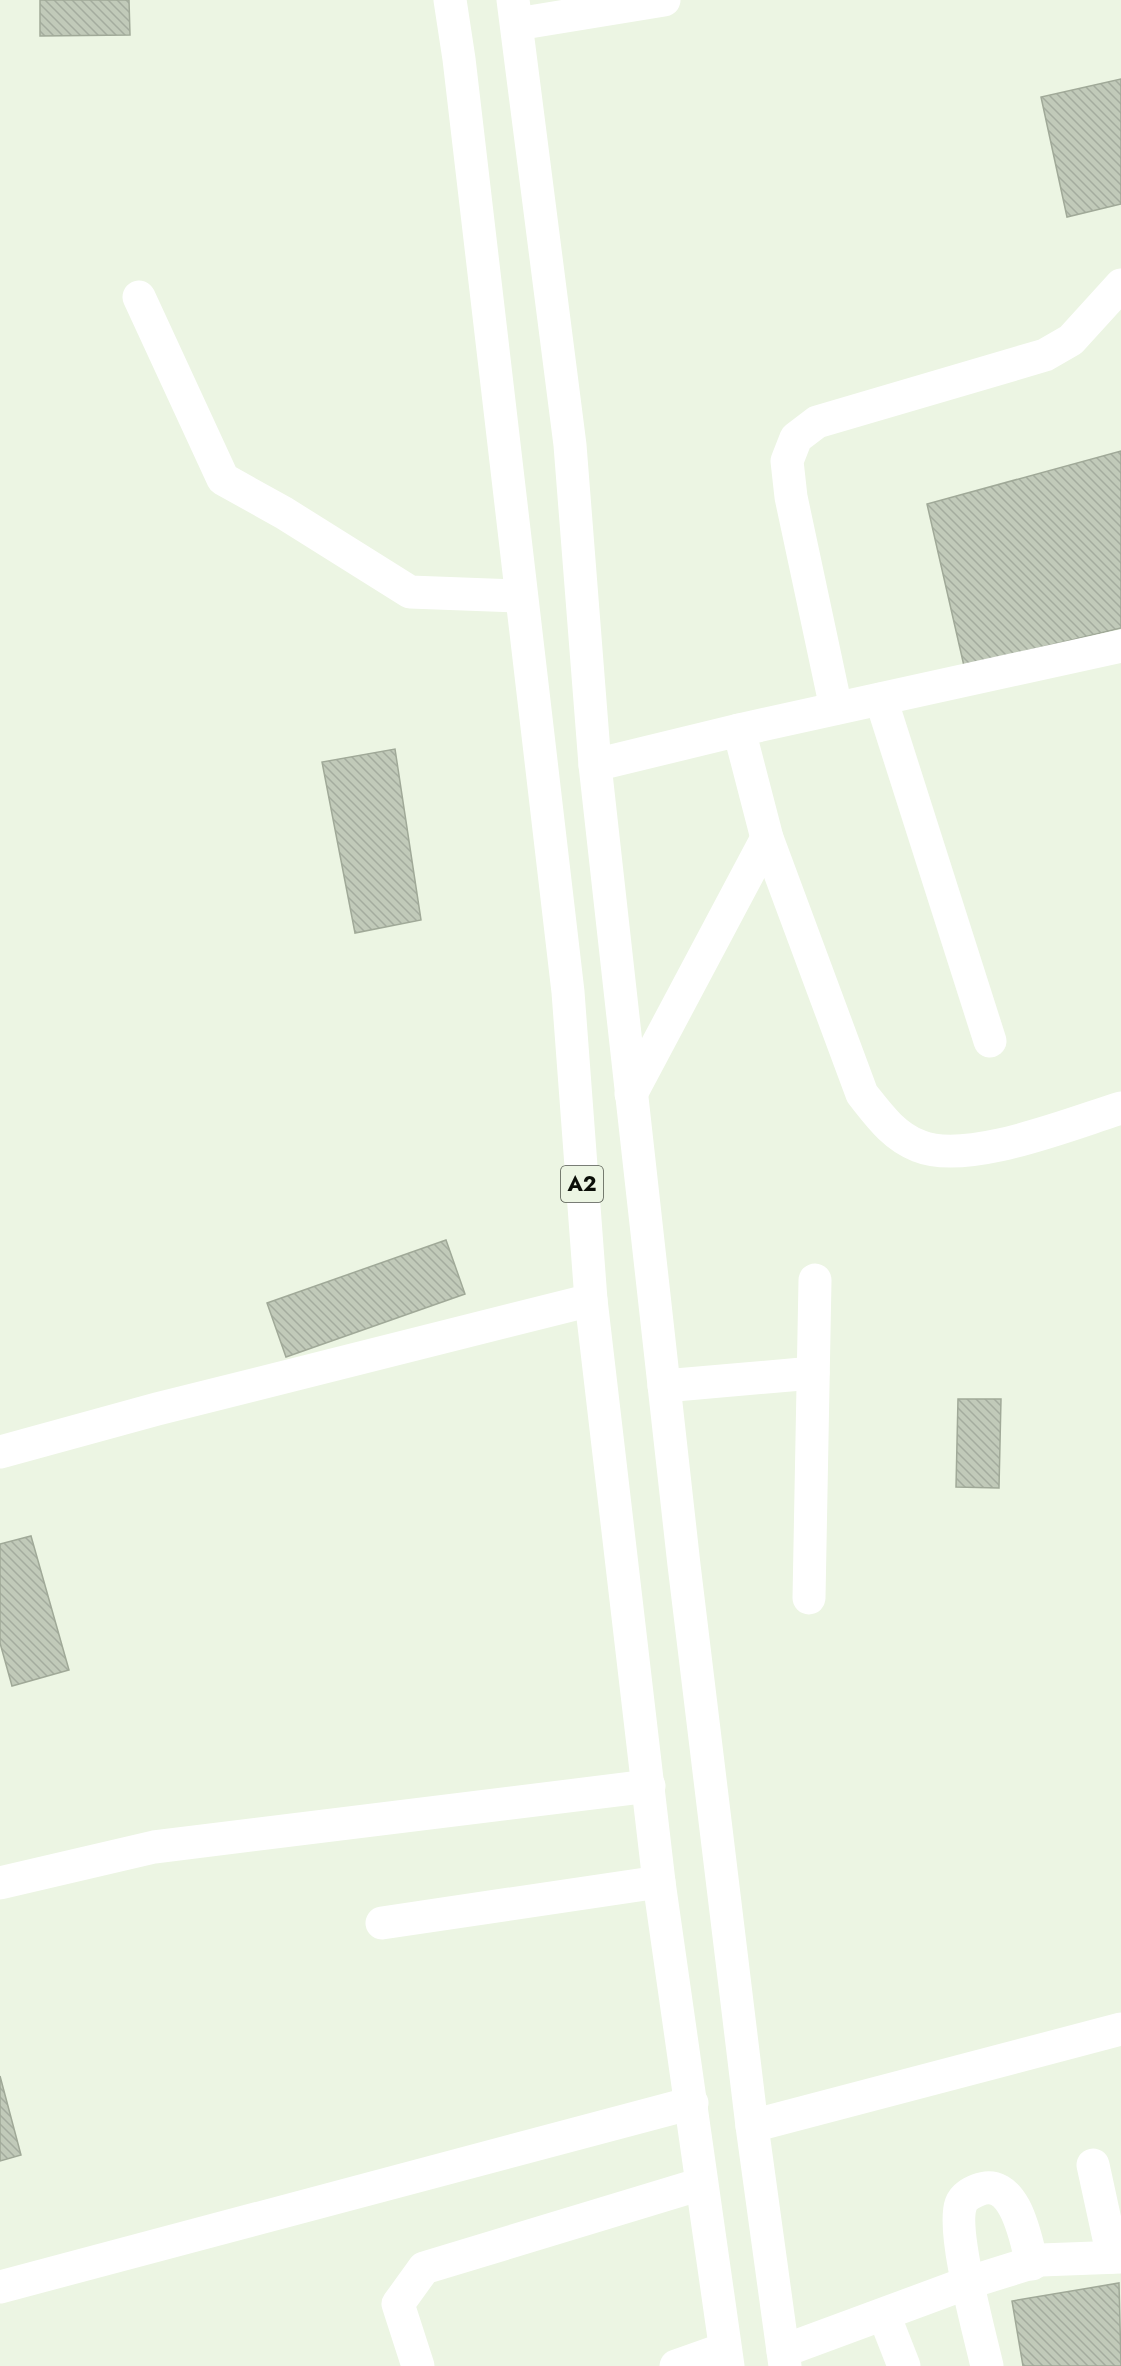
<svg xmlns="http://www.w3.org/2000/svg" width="1121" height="2366" viewBox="0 0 1121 2366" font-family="Jost,sans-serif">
<defs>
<pattern id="building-back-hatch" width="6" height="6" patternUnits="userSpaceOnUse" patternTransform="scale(1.5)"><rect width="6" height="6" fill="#c1cab9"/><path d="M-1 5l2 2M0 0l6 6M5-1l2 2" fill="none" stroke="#a4ac9e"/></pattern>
</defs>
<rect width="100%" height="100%" fill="#ecf5e3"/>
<!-- building -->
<g fill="url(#building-back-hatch)" stroke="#a0a998" stroke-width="1.5">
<polygon points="40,0 129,0 130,35 40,36"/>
<polygon points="1121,79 1121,204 1067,217 1041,97"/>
<polygon points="1121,451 1121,628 964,666 927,504"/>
<polygon points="395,749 421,920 355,933 322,762"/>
<polygon points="446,1240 465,1294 286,1357 267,1303"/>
<polygon points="958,1399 1001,1399 999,1488 956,1487"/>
<polygon points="31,1536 69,1670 12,1686 0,1643 0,1544"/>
<polygon points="0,2076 21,2155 0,2161"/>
<polygon points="1119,2283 1121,2366 1023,2366 1012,2301"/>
</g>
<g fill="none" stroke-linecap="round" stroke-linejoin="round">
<!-- minor -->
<g stroke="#fff" stroke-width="33">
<polyline points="517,24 664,0"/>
<polyline points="139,297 223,479 284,513 410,592 520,596"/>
<polyline points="881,699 990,1041"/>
<polyline points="836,708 791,497 787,461 796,438 817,422 1045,355 1071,340 1121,285"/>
<path d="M739,730L767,838L862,1094C878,1114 893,1136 919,1146C967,1166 1072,1123 1121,1108"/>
<polyline points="595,765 739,730 1121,646"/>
<polyline points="631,1094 767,838"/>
<polyline points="664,1386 813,1373"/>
<polyline points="0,1452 157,1409 591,1300"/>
<polyline points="809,1598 815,1280"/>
<polyline points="0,1883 154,1847 649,1786"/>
<polyline points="382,1923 659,1882"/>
<polyline points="752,2126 1121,2029"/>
<polyline points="1093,2165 1113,2257"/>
<polyline points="0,2287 692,2103"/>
<polyline points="884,2315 904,2366"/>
<polyline points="783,2351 967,2283 1041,2260 1121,2257"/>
<polyline points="418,2366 398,2304 424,2268 701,2184"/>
<polyline points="676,2366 724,2349"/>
<path d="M987,2366C980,2335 951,2231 961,2204C964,2196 971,2193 978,2190C1015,2175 1026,2239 1032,2264"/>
</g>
<!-- highway -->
<g stroke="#fff" stroke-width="33">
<polyline points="450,0 459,59 568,992 591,1300 659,1882 728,2366"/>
<polyline points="513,0 570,445 595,765 684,1565 752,2126 785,2366"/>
</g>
</g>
<g text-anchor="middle" stroke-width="5" stroke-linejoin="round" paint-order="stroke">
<!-- shield labels -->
<rect fill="#ecf5e3" stroke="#4e534a" stroke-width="1.5" x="561" y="1166" width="42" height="36" rx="4.5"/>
<g font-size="21" font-weight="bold" fill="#0b0e08">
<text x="582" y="1191">A2</text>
</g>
</g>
</svg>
